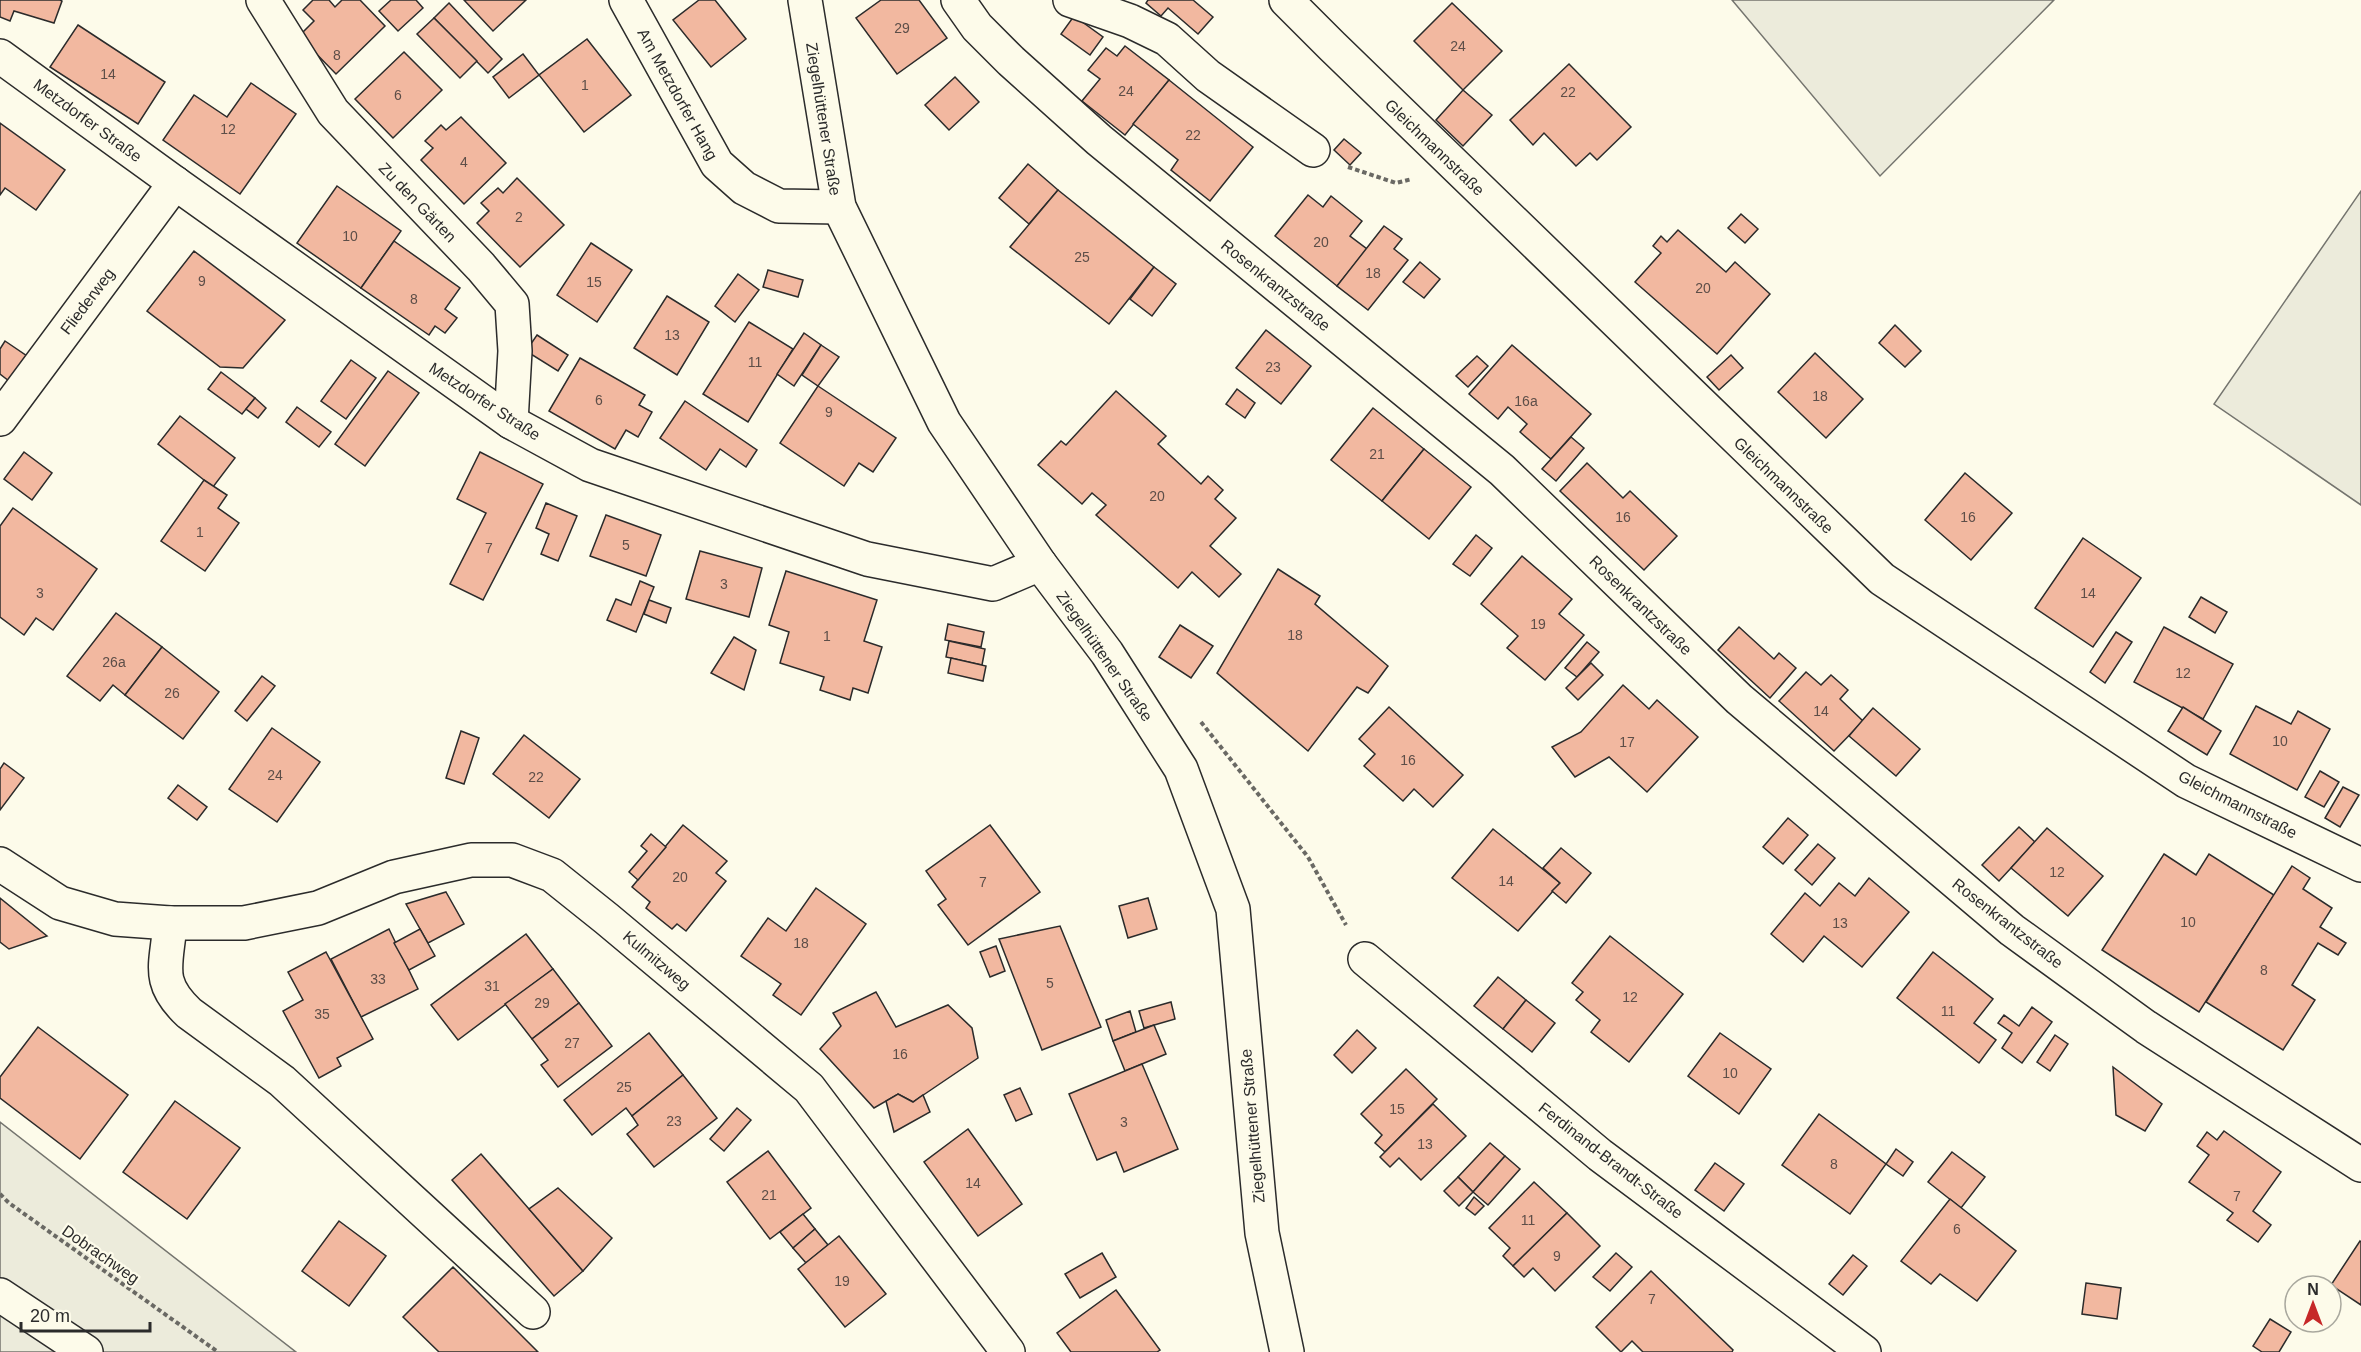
<svg xmlns="http://www.w3.org/2000/svg" width="2361" height="1352" viewBox="0 0 2361 1352" font-family="Helvetica,sans-serif">
<rect width="100%" height="100%" fill="#fdfbea"/>
<!-- green -->
<g fill="#ecebdb" stroke="#74746e" stroke-width="1.5">
<polygon points="1732,0 2054,0 1880,176"/>
<polygon points="2361,191 2361,505 2214,404"/>
<polygon points="0,1122 296,1352 0,1352"/>
</g>
<!-- building -->
<g fill="#f2b8a0" stroke="#2b2b2b" stroke-width="1.5">
<polygon points="0,0 60,0 62,1 54,23 14,11 10,21 0,17"/>
<polygon points="313,0 329,0 335,7 342,0 360,0 385,26 336,74 299,36 314,21 303,10"/>
<polygon points="391,0 416,0 423,8 398,31 379,11"/>
<polygon points="464,0 526,0 493,31"/>
<polygon points="699,0 715,0 746,39 711,67 673,20"/>
<polygon points="881,0 919,0 947,38 897,74 856,18"/>
<polygon points="1148,0 1193,0 1213,17 1198,34 1168,8 1161,16 1146,3"/>
<polygon points="449,3 502,59 488,73 434,18"/>
<polygon points="1452,3 1502,51 1463,90 1414,41"/>
<polygon points="1074,16 1103,37 1090,55 1061,34"/>
<polygon points="434,18 477,61 460,78 417,34"/>
<polygon points="78,25 165,82 138,124 50,67"/>
<polygon points="587,39 631,95 584,132 539,75"/>
<polygon points="1125,46 1169,80 1125,135 1082,101 1100,79 1088,70 1106,48 1117,56"/>
<polygon points="404,52 442,90 393,138 355,99"/>
<polygon points="523,54 539,75 509,98 493,77"/>
<polygon points="1569,64 1631,127 1597,160 1590,153 1576,166 1544,133 1533,145 1510,120"/>
<polygon points="955,77 979,102 949,130 925,105"/>
<polygon points="1169,80 1253,147 1210,201 1171,170 1178,160 1133,124"/>
<polygon points="251,83 296,114 240,194 163,140 194,95 227,117"/>
<polygon points="1463,90 1492,115 1463,146 1436,120"/>
<polygon points="461,117 506,163 464,204 421,160 433,148 425,141 441,125 446,130"/>
<polygon points="0,123 65,170 36,210 5,188 0,195"/>
<polygon points="1344,139 1361,153 1350,165 1334,150"/>
<polygon points="1028,164 1058,190 1029,224 999,198"/>
<polygon points="517,178 564,225 520,267 477,223 489,211 481,203 498,188 503,193"/>
<polygon points="337,186 401,231 361,288 297,243"/>
<polygon points="1058,190 1154,267 1109,324 1010,247"/>
<polygon points="1308,195 1323,207 1331,196 1362,221 1350,236 1367,249 1337,286 1275,236"/>
<polygon points="1741,214 1758,229 1745,243 1728,228"/>
<polygon points="1384,226 1402,239 1394,249 1408,260 1368,310 1337,286"/>
<polygon points="1678,230 1726,272 1735,262 1770,294 1717,354 1635,282 1661,253 1653,246 1661,236 1667,242"/>
<polygon points="394,241 460,288 445,309 457,318 445,333 435,326 429,335 361,288"/>
<polygon points="591,243 632,270 597,322 557,295"/>
<polygon points="194,251 285,320 243,368 220,367 147,311"/>
<polygon points="1420,262 1440,279 1424,298 1403,282"/>
<polygon points="1154,267 1176,284 1152,316 1130,299"/>
<polygon points="768,270 803,280 798,297 763,287"/>
<polygon points="738,274 759,290 735,322 715,306"/>
<polygon points="667,296 709,322 677,375 634,348"/>
<polygon points="749,322 793,349 748,422 703,394"/>
<polygon points="1895,325 1921,351 1905,367 1879,343"/>
<polygon points="1266,330 1311,366 1281,404 1236,368"/>
<polygon points="804,333 821,345 794,386 777,374"/>
<polygon points="537,335 568,355 558,371 526,351"/>
<polygon points="5,341 27,356 9,381 0,374 0,349"/>
<polygon points="821,345 839,357 818,386 802,375"/>
<polygon points="1512,345 1591,414 1551,459 1520,432 1527,424 1508,407 1498,419 1469,394"/>
<polygon points="1815,353 1863,399 1826,438 1778,392"/>
<polygon points="1731,355 1743,368 1719,390 1707,377"/>
<polygon points="1477,356 1488,366 1468,387 1456,376"/>
<polygon points="580,358 645,395 639,405 652,412 638,437 626,430 615,449 549,411"/>
<polygon points="351,360 376,378 346,419 321,401"/>
<polygon points="388,371 419,393 365,466 335,444"/>
<polygon points="221,372 255,398 242,414 208,389"/>
<polygon points="818,386 896,438 873,472 859,463 844,486 780,443"/>
<polygon points="1237,389 1255,403 1245,418 1226,404"/>
<polygon points="1116,391 1166,436 1158,444 1201,484 1208,476 1223,490 1215,499 1236,518 1210,546 1241,574 1219,597 1192,572 1178,588 1096,515 1106,505 1092,493 1082,504 1038,465 1061,441 1066,445"/>
<polygon points="255,398 266,408 258,418 246,409"/>
<polygon points="685,401 757,450 746,467 720,449 706,470 660,438"/>
<polygon points="297,407 331,432 319,447 286,422"/>
<polygon points="1373,408 1424,449 1382,501 1331,460"/>
<polygon points="180,416 235,458 213,487 158,444"/>
<polygon points="1571,437 1584,448 1556,481 1542,469"/>
<polygon points="1424,449 1471,487 1429,539 1382,501"/>
<polygon points="24,452 52,473 32,500 4,479"/>
<polygon points="480,452 543,484 483,600 450,584 486,513 457,499"/>
<polygon points="1587,463 1623,498 1630,491 1677,536 1644,570 1560,491"/>
<polygon points="1965,473 2012,513 1971,560 1925,520"/>
<polygon points="204,480 227,495 218,508 239,523 205,571 161,541"/>
<polygon points="546,503 577,516 558,561 541,554 549,534 536,528"/>
<polygon points="13,508 97,569 53,630 36,618 24,635 0,617 0,526"/>
<polygon points="606,515 661,535 646,576 590,556"/>
<polygon points="1476,535 1492,548 1470,576 1453,564"/>
<polygon points="2083,538 2141,578 2093,647 2035,608"/>
<polygon points="700,551 762,568 749,617 686,599"/>
<polygon points="1522,556 1572,599 1559,614 1584,635 1545,680 1507,648 1518,636 1481,604"/>
<polygon points="1278,569 1320,596 1315,604 1388,666 1368,693 1357,687 1308,751 1217,673"/>
<polygon points="786,571 877,600 864,641 882,647 868,693 853,688 850,700 820,690 824,677 780,663 789,632 769,625"/>
<polygon points="640,581 654,587 636,632 607,620 616,599 631,605"/>
<polygon points="2201,597 2227,612 2215,633 2189,617"/>
<polygon points="649,600 671,608 666,623 644,614"/>
<polygon points="116,613 162,647 125,695 113,685 100,701 67,676"/>
<polygon points="948,624 984,632 981,647 945,640"/>
<polygon points="1180,625 1213,646 1191,678 1159,657"/>
<polygon points="1739,627 1774,659 1779,653 1796,668 1770,698 1718,650"/>
<polygon points="2164,627 2233,664 2203,719 2134,682"/>
<polygon points="2116,632 2132,642 2105,683 2090,672"/>
<polygon points="734,637 756,650 744,690 711,673"/>
<polygon points="949,641 985,649 982,665 946,657"/>
<polygon points="1587,642 1599,652 1577,677 1565,668"/>
<polygon points="162,647 219,692 183,739 125,695"/>
<polygon points="951,658 986,666 983,681 948,673"/>
<polygon points="1591,663 1603,675 1578,700 1566,688"/>
<polygon points="1806,672 1821,685 1831,675 1848,690 1840,699 1863,721 1834,751 1779,701"/>
<polygon points="262,676 275,686 247,721 235,711"/>
<polygon points="1623,685 1649,709 1657,700 1698,737 1647,792 1609,757 1575,777 1552,747 1581,732"/>
<polygon points="2256,706 2291,724 2298,711 2330,729 2297,790 2230,754"/>
<polygon points="1389,707 1463,775 1433,807 1414,789 1403,801 1364,766 1375,754 1359,739"/>
<polygon points="2183,707 2221,731 2207,755 2168,731"/>
<polygon points="1873,708 1920,749 1896,776 1849,736"/>
<polygon points="272,728 320,762 277,822 229,789"/>
<polygon points="461,731 479,738 464,784 446,778"/>
<polygon points="524,735 580,779 549,818 493,774"/>
<polygon points="4,763 24,778 0,810 0,769"/>
<polygon points="2320,771 2339,782 2324,807 2305,797"/>
<polygon points="178,785 207,807 197,820 168,798"/>
<polygon points="2343,787 2359,795 2340,827 2325,818"/>
<polygon points="1788,818 1808,835 1783,864 1763,847"/>
<polygon points="683,825 727,861 716,873 726,881 686,931 677,924 672,929 646,908 650,902 632,887"/>
<polygon points="990,825 1040,892 968,945 938,905 946,899 926,871"/>
<polygon points="2019,827 2035,842 1999,881 1982,865"/>
<polygon points="2047,828 2103,876 2068,916 2011,868"/>
<polygon points="1493,829 1560,883 1518,931 1452,878"/>
<polygon points="651,834 666,847 638,880 629,872 647,851 641,846"/>
<polygon points="1818,844 1835,858 1812,885 1795,870"/>
<polygon points="1561,848 1591,873 1566,903 1552,891 1560,883 1543,868"/>
<polygon points="2164,854 2196,875 2209,854 2274,895 2199,1012 2102,950"/>
<polygon points="2292,866 2310,878 2303,889 2332,908 2320,927 2346,943 2338,955 2318,943 2292,985 2315,1000 2283,1050 2206,1002"/>
<polygon points="1869,878 1909,912 1862,967 1824,936 1803,962 1771,934 1805,893 1820,906 1839,883 1855,896"/>
<polygon points="816,888 866,924 801,1015 773,995 781,984 741,956 768,918 786,931"/>
<polygon points="446,892 464,924 428,943 406,904"/>
<polygon points="0,898 47,936 9,949 0,942"/>
<polygon points="1148,898 1157,929 1128,938 1119,906"/>
<polygon points="1060,926 1101,1027 1042,1050 999,939"/>
<polygon points="389,929 418,989 361,1017 331,959"/>
<polygon points="420,929 435,956 409,970 394,943"/>
<polygon points="526,934 553,969 458,1040 431,1005"/>
<polygon points="1610,936 1683,994 1629,1062 1591,1032 1600,1020 1576,1000 1583,992 1572,983"/>
<polygon points="996,946 1005,971 990,977 980,952"/>
<polygon points="326,952 373,1039 337,1058 341,1066 319,1078 283,1011 303,1000 288,972"/>
<polygon points="1933,952 1993,999 1974,1023 1996,1040 1979,1063 1897,998"/>
<polygon points="553,969 579,1003 532,1039 505,1004"/>
<polygon points="1498,977 1526,1000 1503,1029 1474,1006"/>
<polygon points="876,992 896,1027 948,1005 972,1028 978,1058 913,1102 898,1094 874,1108 820,1049 841,1026 833,1013"/>
<polygon points="1526,1000 1555,1023 1532,1052 1503,1029"/>
<polygon points="1171,1002 1175,1019 1144,1028 1139,1011"/>
<polygon points="579,1003 612,1046 558,1087 541,1065 548,1060 532,1039"/>
<polygon points="2032,1007 2052,1022 2022,1063 2002,1048 2012,1033 1998,1023 2004,1015 2019,1026"/>
<polygon points="1130,1011 1136,1032 1113,1041 1106,1020"/>
<polygon points="1154,1025 1166,1054 1125,1071 1113,1041"/>
<polygon points="38,1027 128,1095 80,1159 0,1098 0,1077"/>
<polygon points="1357,1030 1376,1048 1352,1073 1334,1055"/>
<polygon points="649,1033 683,1075 632,1116 626,1108 592,1135 564,1100"/>
<polygon points="1720,1033 1771,1069 1739,1114 1688,1076"/>
<polygon points="2055,1035 2068,1044 2050,1071 2037,1062"/>
<polygon points="1142,1064 1178,1149 1124,1172 1116,1152 1097,1160 1069,1094"/>
<polygon points="2113,1067 2162,1104 2145,1131 2116,1115"/>
<polygon points="1406,1069 1437,1099 1385,1152 1375,1143 1382,1135 1361,1114"/>
<polygon points="683,1075 717,1118 654,1167 627,1134 638,1125 632,1116"/>
<polygon points="1020,1088 1032,1114 1016,1121 1004,1095"/>
<polygon points="898,1094 913,1102 923,1095 930,1112 894,1132 886,1101"/>
<polygon points="175,1101 240,1148 187,1219 123,1172"/>
<polygon points="1433,1104 1466,1136 1421,1180 1399,1158 1390,1167 1380,1157"/>
<polygon points="737,1108 751,1120 724,1151 710,1139"/>
<polygon points="1819,1114 1886,1164 1850,1214 1782,1165"/>
<polygon points="968,1129 1022,1204 978,1236 924,1162"/>
<polygon points="2224,1131 2281,1172 2253,1211 2271,1225 2258,1242 2227,1220 2233,1213 2189,1182 2209,1155 2197,1146 2207,1132 2217,1140"/>
<polygon points="1490,1143 1505,1156 1473,1192 1458,1177"/>
<polygon points="1896,1149 1913,1162 1903,1176 1886,1164"/>
<polygon points="768,1151 811,1208 770,1239 727,1182"/>
<polygon points="1952,1152 1985,1177 1961,1208 1928,1182"/>
<polygon points="481,1154 583,1271 554,1296 452,1180"/>
<polygon points="1505,1156 1520,1169 1488,1205 1473,1192"/>
<polygon points="1715,1163 1744,1184 1724,1211 1695,1190"/>
<polygon points="1458,1177 1473,1192 1459,1206 1444,1191"/>
<polygon points="1534,1182 1567,1213 1513,1266 1503,1256 1510,1248 1489,1228"/>
<polygon points="558,1188 612,1238 583,1271 529,1209"/>
<polygon points="1474,1197 1484,1206 1475,1215 1466,1208"/>
<polygon points="1950,1199 2016,1251 1977,1301 1940,1274 1931,1284 1901,1261"/>
<polygon points="1567,1213 1600,1246 1555,1291 1533,1268 1524,1277 1513,1266"/>
<polygon points="803,1214 815,1229 793,1248 780,1232"/>
<polygon points="339,1221 386,1256 349,1306 302,1271"/>
<polygon points="815,1229 828,1245 806,1263 793,1248"/>
<polygon points="839,1236 886,1294 845,1327 798,1269"/>
<polygon points="2360,1241 2361,1242 2361,1305 2331,1285"/>
<polygon points="1102,1253 1116,1277 1080,1298 1065,1274"/>
<polygon points="1616,1253 1632,1267 1610,1291 1593,1277"/>
<polygon points="1853,1255 1867,1266 1843,1295 1829,1284"/>
<polygon points="453,1267 538,1352 439,1352 403,1317"/>
<polygon points="1651,1271 1733,1350 1732,1352 1643,1352 1632,1341 1621,1352 1596,1327"/>
<polygon points="2086,1283 2121,1288 2117,1319 2082,1314"/>
<polygon points="1116,1290 1160,1350 1157,1352 1071,1352 1057,1333"/>
<polygon points="2270,1319 2291,1332 2279,1352 2262,1352 2253,1346"/>
</g>
<g fill="none" stroke-linecap="round" stroke-linejoin="round">
<!-- street casing -->
<g stroke="#2b2b2b" stroke-width="36">
<g id="street">
<polyline points="263,0 333,112 481,267 512,304 515,351 511,422"/>
<polyline points="626,0 717,164 744,188 779,206 839,207"/>
<polyline points="805,0 839,207 944,422 1040,564 1107,653 1181,769 1233,909 1262,1233 1287,1352"/>
<polyline points="958,0 977,27 1011,61 1099,140 1502,470 1739,699 2012,930 2146,1027 2361,1165"/>
<polyline points="1070,0 1130,21 1167,39 1208,76 1313,150"/>
<polyline points="1286,0 1332,46 1882,579 2186,781 2361,865"/>
<polyline points="0,56 175,183 511,422 590,465 867,559 993,584 1040,564"/>
<polyline points="0,419 175,183"/>
<polyline points="0,864 60,903 115,919 170,923 244,923 318,908 394,877 471,860 512,860 552,875 607,919 809,1088 1008,1352"/>
<path d="M170,923C167,965 155,981 189,1013L282,1081L533,1312"/>
<polyline points="1365,959 1600,1155 1864,1352"/>
</g>
</g>
<!-- primary casing -->
<g stroke="#2b2b2b" stroke-width="36">
<polyline id="primary" points="0,1295 86,1352"/>
</g>
<!-- path -->
<g stroke="#6a6964" stroke-width="4" stroke-dasharray="4.5 3" stroke-linecap="butt">
<polyline points="1348,167 1396,183 1412,179"/>
<polyline points="1201,722 1308,857 1346,925"/>
<polyline points="0,1194 9,1203 218,1352"/>
</g>
<!-- street -->
<use href="#street" stroke="#fdfbea" stroke-width="33"/>
<!-- primary -->
<use href="#primary" stroke="#fdfbea" stroke-width="33"/>
</g>
<g text-anchor="middle" stroke-width="4.5" stroke-linejoin="round" paint-order="stroke">
<!-- number labels -->
<g font-size="14" fill="#5d4e48">
<text x="902" y="33">29</text>
<text x="1458" y="51">24</text>
<text x="337" y="60">8</text>
<text x="108" y="79">14</text>
<text x="585" y="90">1</text>
<text x="1126" y="96">24</text>
<text x="1568" y="97">22</text>
<text x="398" y="100">6</text>
<text x="228" y="134">12</text>
<text x="1193" y="140">22</text>
<text x="464" y="167">4</text>
<text x="519" y="222">2</text>
<text x="350" y="241">10</text>
<text x="1321" y="247">20</text>
<text x="1082" y="262">25</text>
<text x="1373" y="278">18</text>
<text x="202" y="286">9</text>
<text x="594" y="287">15</text>
<text x="1703" y="293">20</text>
<text x="414" y="304">8</text>
<text x="672" y="340">13</text>
<text x="755" y="367">11</text>
<text x="1273" y="372">23</text>
<text x="1820" y="401">18</text>
<text x="599" y="405">6</text>
<text x="1526" y="406">16a</text>
<text x="829" y="417">9</text>
<text x="1377" y="459">21</text>
<text x="1157" y="501">20</text>
<text x="1623" y="522">16</text>
<text x="1968" y="522">16</text>
<text x="200" y="537">1</text>
<text x="626" y="550">5</text>
<text x="489" y="553">7</text>
<text x="724" y="589">3</text>
<text x="40" y="598">3</text>
<text x="2088" y="598">14</text>
<text x="1538" y="629">19</text>
<text x="1295" y="640">18</text>
<text x="827" y="641">1</text>
<text x="114" y="667">26a</text>
<text x="2183" y="678">12</text>
<text x="172" y="698">26</text>
<text x="1821" y="716">14</text>
<text x="2280" y="746">10</text>
<text x="1627" y="747">17</text>
<text x="1408" y="765">16</text>
<text x="275" y="780">24</text>
<text x="536" y="782">22</text>
<text x="2057" y="877">12</text>
<text x="680" y="882">20</text>
<text x="1506" y="886">14</text>
<text x="983" y="887">7</text>
<text x="2188" y="927">10</text>
<text x="1840" y="928">13</text>
<text x="801" y="948">18</text>
<text x="2264" y="975">8</text>
<text x="378" y="984">33</text>
<text x="1050" y="988">5</text>
<text x="492" y="991">31</text>
<text x="1630" y="1002">12</text>
<text x="542" y="1008">29</text>
<text x="1948" y="1016">11</text>
<text x="322" y="1019">35</text>
<text x="572" y="1048">27</text>
<text x="900" y="1059">16</text>
<text x="1730" y="1078">10</text>
<text x="624" y="1092">25</text>
<text x="1397" y="1114">15</text>
<text x="674" y="1126">23</text>
<text x="1124" y="1127">3</text>
<text x="1425" y="1149">13</text>
<text x="1834" y="1169">8</text>
<text x="973" y="1188">14</text>
<text x="769" y="1200">21</text>
<text x="2237" y="1201">7</text>
<text x="1528" y="1225">11</text>
<text x="1957" y="1234">6</text>
<text x="1557" y="1261">9</text>
<text x="842" y="1286">19</text>
<text x="1652" y="1304">7</text>
</g>
<!-- street labels -->
<g font-size="16" fill="#2b2b2b" stroke="#fdfbea">
<text transform="translate(678 94) rotate(61)" y="6">Am Metzdorfer Hang</text>
<text transform="translate(824 119) rotate(81)" y="6">Ziegelhüttener Straße</text>
<text transform="translate(88 120) rotate(36)" y="6">Metzdorfer Straße</text>
<text transform="translate(1435 147) rotate(44)" y="6">Gleichmannstraße</text>
<text transform="translate(418 202) rotate(46)" y="6">Zu den Gärten</text>
<text transform="translate(1276 285) rotate(39)" y="6">Rosenkrantzstraße</text>
<text transform="translate(87 301) rotate(-53)" y="6">Fliederweg</text>
<text transform="translate(485 401) rotate(33)" y="6">Metzdorfer Straße</text>
<text transform="translate(1784 485) rotate(44)" y="6">Gleichmannstraße</text>
<text transform="translate(1641 605) rotate(44)" y="6">Rosenkrantzstraße</text>
<text transform="translate(1105 656) rotate(55)" y="6">Ziegelhüttener Straße</text>
<text transform="translate(2238 804) rotate(27)" y="6">Gleichmannstraße</text>
<text transform="translate(2008 923) rotate(38)" y="6">Rosenkrantzstraße</text>
<text transform="translate(657 960) rotate(40)" y="6">Kulmitzweg</text>
<text transform="translate(1252 1126) rotate(-95)" y="6">Ziegelhüttener Straße</text>
<text transform="translate(1611 1160) rotate(38)" y="6">Ferdinand-Brandt-Straße</text>
<text transform="translate(101 1254) rotate(35)" y="6">Dobrachweg</text>
</g>
</g>
<!-- north arrow -->
<g transform="translate(2313 1304)"><circle r="28" fill="#fdfbea" stroke="#a9a89e" stroke-width="1.5"/>
<path d="M0-4.5L10 22L0 15L-10 22Z" fill="#c62828"/>
<text y="-9" font-size="16" font-weight="bold" text-anchor="middle" fill="#2b2b2b">N</text>
</g>
<!-- scale -->
<path d="M21 1322v9h129v-9" fill="none" stroke="#2b2b2b" stroke-width="3"/>
<text x="30" y="1322" font-size="18" fill="#2b2b2b" stroke="#fdfbea" stroke-width="4.5" paint-order="stroke">20 m</text>
</svg>
